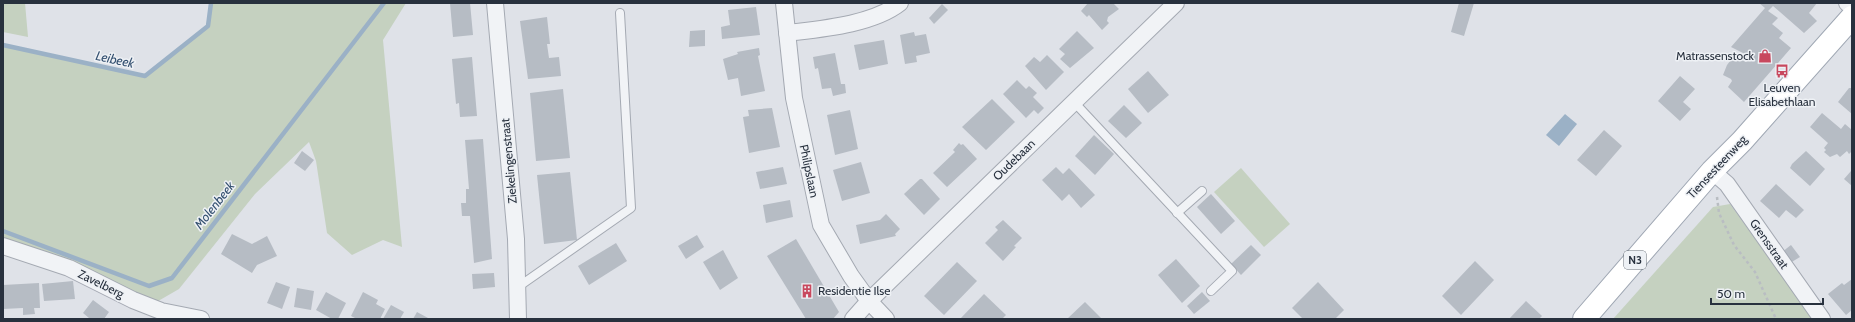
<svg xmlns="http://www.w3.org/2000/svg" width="1855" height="322" viewBox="0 0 1855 322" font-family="Cabin,sans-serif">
<rect width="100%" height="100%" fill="#dfe2e8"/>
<!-- green -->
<g fill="#c5d1c0">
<polygon points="3,3 25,3 28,37 3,32"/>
<polygon points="211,3 406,3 383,40 402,247 383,240 352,255 327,233 316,161 309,142 255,194 179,289 153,304 3,243 3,44 145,76 208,26"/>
<polygon points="1241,168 1290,224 1264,247 1214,192"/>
<polygon points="1730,204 1813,319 1613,319 1713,207"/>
</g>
<!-- water -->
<polygon fill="#9bb1c6" points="1565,114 1577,124 1559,146 1546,135"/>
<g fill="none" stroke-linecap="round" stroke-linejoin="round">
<!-- stream -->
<g stroke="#9bb1c6" stroke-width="4.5">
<polyline points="3,45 145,76 208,26 211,3"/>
<polyline points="3,231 149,286 172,278 384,3"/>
</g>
</g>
<!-- building -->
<g fill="#b6bcc4">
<polygon points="450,3 470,3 473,35 453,37"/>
<polygon points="1088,3 1113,3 1119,9 1108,17 1107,21 1109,23 1102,30 1089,15 1087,17 1081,11"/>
<polygon points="1459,3 1474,3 1464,36 1451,32"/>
<polygon points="1759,3 1817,3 1809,13 1817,21 1804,33 1773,6 1768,11 1778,18 1772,24 1783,33 1779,38 1791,48 1744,102 1728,87 1732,81 1731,79 1723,75 1727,65 1734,56 1746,62 1751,57 1731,47 1765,8"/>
<polygon points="942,4 948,10 934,24 929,18"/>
<polygon points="756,7 760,35 722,39 721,27 730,25 728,10"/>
<polygon points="547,17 550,44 547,44 549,58 559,57 561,76 528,79 520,21"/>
<polygon points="705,30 705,46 689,47 690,31"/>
<polygon points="1077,31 1094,48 1070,68 1060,59 1065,54 1059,49"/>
<polygon points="914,32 915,36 926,34 930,53 916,56 917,62 905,64 900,35"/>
<polygon points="884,40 888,64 859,70 854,45"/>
<polygon points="759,48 760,55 758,56 765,91 741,96 738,78 728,80 723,59 738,54 737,52"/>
<polygon points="835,53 841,84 845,84 846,93 833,96 831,88 822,89 818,68 815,69 813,57"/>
<polygon points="1047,55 1064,72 1046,90 1025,66 1034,57 1040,62"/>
<polygon points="472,57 477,116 460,117 459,103 456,104 452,59"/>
<polygon points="1148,71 1169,95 1148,113 1128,89"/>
<polygon points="1680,76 1695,89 1683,102 1691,109 1680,121 1658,101"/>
<polygon points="1017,80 1026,89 1029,86 1037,93 1033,97 1044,108 1038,114 1034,110 1026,118 1003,94"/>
<polygon points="1849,88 1852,88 1852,114 1838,102"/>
<polygon points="563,89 570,158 536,161 530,93"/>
<polygon points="992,99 1015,122 986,150 962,127"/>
<polygon points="1124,105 1142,123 1126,138 1108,121"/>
<polygon points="772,108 780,147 749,153 743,117 749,116 748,110"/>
<polygon points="850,110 858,149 835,155 827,115"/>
<polygon points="1822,113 1841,129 1845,124 1852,130 1852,151 1849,154 1847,151 1840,157 1837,154 1830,157 1824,152 1826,150 1824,148 1828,143 1810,127"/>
<polygon points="1604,130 1622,146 1596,176 1577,160"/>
<polygon points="1094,135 1114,154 1095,175 1075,156"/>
<polygon points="483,139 492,259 474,263 470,216 462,216 461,203 466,203 466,189 469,189 465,140"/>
<polygon points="959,143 961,145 963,144 977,159 947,187 933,173 955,152 953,150"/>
<polygon points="302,151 314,160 305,171 294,163"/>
<polygon points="1806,151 1825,169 1810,186 1790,168 1792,164"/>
<polygon points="861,162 870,193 842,201 833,170"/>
<polygon points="783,167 787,184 760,189 756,172"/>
<polygon points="1056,167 1063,174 1069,168 1095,195 1081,208 1069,194 1062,201 1042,180"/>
<polygon points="1851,171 1852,171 1852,186 1844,179"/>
<polygon points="570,172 577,240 544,244 537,175"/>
<polygon points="920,179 922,179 940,199 924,215 904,194"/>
<polygon points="1776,184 1804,210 1796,218 1786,210 1779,218 1760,201"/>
<polygon points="1211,194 1235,221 1221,234 1197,207"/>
<polygon points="790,200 793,217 766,223 763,205"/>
<polygon points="886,214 900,229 895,234 896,236 860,244 856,225 880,220"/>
<polygon points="1003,220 1022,238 1014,246 1016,247 1003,261 985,243 998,230 995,227"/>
<polygon points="232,234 252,244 267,236 277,256 257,265 252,273 221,254"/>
<polygon points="697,235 704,247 686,259 678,246"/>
<polygon points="796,239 839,312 833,319 806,319 767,256"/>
<polygon points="616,243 627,261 589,285 578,266"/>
<polygon points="1251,245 1261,255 1241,275 1231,264"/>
<polygon points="1791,245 1800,257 1790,263 1782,252"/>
<polygon points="723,250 738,278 720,290 703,262"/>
<polygon points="1176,259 1200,286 1182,303 1158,275"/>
<polygon points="1475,261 1494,280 1461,315 1442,296"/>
<polygon points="957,262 977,281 944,315 924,296"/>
<polygon points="494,273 495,287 473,289 472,274"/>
<polygon points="1852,279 1852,310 1846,315 1828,294 1842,283 1844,285"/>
<polygon points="73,281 75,299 44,301 42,284"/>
<polygon points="276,282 290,287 282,309 267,303"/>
<polygon points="1318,282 1344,310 1335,319 1303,319 1292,308"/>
<polygon points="39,283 40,308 34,308 35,314 23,315 23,308 3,309 3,285"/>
<polygon points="297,288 314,291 311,310 294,307"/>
<polygon points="326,292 346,303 338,319 332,319 316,310"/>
<polygon points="363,292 378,300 376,304 385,309 380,319 357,319 351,316"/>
<polygon points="1202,292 1210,301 1194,314 1187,306"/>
<polygon points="984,294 1006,315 1002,319 960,319"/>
<polygon points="93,300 109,312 104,319 88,319 89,318 83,313"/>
<polygon points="1526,301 1542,316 1539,319 1509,319"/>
<polygon points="1085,302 1102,319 1067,319"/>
<polygon points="391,305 404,312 400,319 383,319"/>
<polygon points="417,312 428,318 427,319 413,319"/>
</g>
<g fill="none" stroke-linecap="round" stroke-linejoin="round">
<!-- lane casing -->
<g stroke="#a4a9b2" stroke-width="10">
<g id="lane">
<polyline points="1074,102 1232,271 1211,291"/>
<polyline points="1177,213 1202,191"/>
<polyline points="518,287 631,208 620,13"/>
</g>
</g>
<!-- street casing -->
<g stroke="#a4a9b2" stroke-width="18">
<g id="street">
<polyline points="495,3 516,239 518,319"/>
<polyline points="784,3 794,98 821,225 851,276 869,301 886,319"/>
<polyline points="1847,3 1852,7"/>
<path d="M787,33C820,29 872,25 900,3"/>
<polyline points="1712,171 1727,184 1822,319"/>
<polyline points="3,246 69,268 133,300 161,311 201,319"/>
<polyline points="853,319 869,301 1176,3"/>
</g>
</g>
<!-- primary casing -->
<g stroke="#9fa7b3" stroke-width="24">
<polyline id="primary" points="1584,319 1712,171 1742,141 1852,17"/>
</g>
<!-- path -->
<polyline stroke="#b9bdc2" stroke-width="2.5" stroke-dasharray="3 3" stroke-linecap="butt" points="1717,197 1719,213 1734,245 1755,272 1776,319"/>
<!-- lane -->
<use href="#lane" stroke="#f1f3f6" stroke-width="8"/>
<!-- street -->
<use href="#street" stroke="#f1f3f6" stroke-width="16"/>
<!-- primary -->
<use href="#primary" stroke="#fff" stroke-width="22"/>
</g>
<!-- icons -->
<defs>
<g id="shop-bare" transform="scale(1.08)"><path d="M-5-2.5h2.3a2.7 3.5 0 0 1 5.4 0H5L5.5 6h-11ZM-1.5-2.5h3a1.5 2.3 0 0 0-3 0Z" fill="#c8485e" stroke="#eef1f5" stroke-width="2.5" paint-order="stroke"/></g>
<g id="bus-bare" transform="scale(1.08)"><path d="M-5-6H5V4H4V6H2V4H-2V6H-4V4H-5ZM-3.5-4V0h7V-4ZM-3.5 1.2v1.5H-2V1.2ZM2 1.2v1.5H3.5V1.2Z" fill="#c8485e" stroke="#eef1f5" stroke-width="2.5" paint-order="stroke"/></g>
<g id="building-bare" transform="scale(1.08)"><path d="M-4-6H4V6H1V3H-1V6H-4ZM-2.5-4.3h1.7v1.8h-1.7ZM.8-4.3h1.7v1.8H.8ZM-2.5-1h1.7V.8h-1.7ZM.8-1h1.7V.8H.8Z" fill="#c8485e" stroke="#eef1f5" stroke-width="2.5" paint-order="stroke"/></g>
</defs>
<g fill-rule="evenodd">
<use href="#shop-bare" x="1765" y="56"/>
<use href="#bus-bare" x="1782" y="71"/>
<use href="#building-bare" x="807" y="291"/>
</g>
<g text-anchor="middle" stroke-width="3" stroke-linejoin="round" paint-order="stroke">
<!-- shield labels -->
<rect fill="#eef1f5" stroke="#636b75" stroke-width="1" x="1624" y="251" width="22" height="18" rx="3"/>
<g font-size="11" font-weight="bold" fill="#28313e">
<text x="1635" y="264">N3</text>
</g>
<!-- poi labels -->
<g font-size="12" fill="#28313e" stroke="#eef1f5" text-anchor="end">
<text x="1754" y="60">Matrassenstock</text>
<text x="1782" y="92" text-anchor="middle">Leuven<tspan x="1782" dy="14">Elisabethlaan</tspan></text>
<text x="818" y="295" text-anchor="start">Residentie Ilse</text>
</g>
<!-- street labels -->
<g font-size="12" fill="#28313e" stroke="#eef1f5">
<text transform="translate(1014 160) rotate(-44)" y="4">Oudebaan</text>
<text transform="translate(509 161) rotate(-95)" y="4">Ziekelingenstraat</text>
<text transform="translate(1717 167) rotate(-47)" y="4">Tiensesteenweg</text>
<text transform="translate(809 171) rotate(78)" y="4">Philipslaan</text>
<text transform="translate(1769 244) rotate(55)" y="4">Grensstraat</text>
<text transform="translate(101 284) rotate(26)" y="4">Zavelberg</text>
</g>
<!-- water labels -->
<g font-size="13" font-style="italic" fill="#345070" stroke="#eef1f5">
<text transform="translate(115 59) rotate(12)" y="5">Leibeek</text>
<text transform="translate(214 205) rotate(-52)" y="5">Molenbeek</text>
</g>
</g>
<!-- border -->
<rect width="1855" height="322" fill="none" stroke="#28313e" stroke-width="8"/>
<!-- scale -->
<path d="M1711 298v6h112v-6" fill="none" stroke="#28313e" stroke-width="2"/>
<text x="1717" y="298" font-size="12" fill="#28313e" stroke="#eef1f5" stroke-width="3" paint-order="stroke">50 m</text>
</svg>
